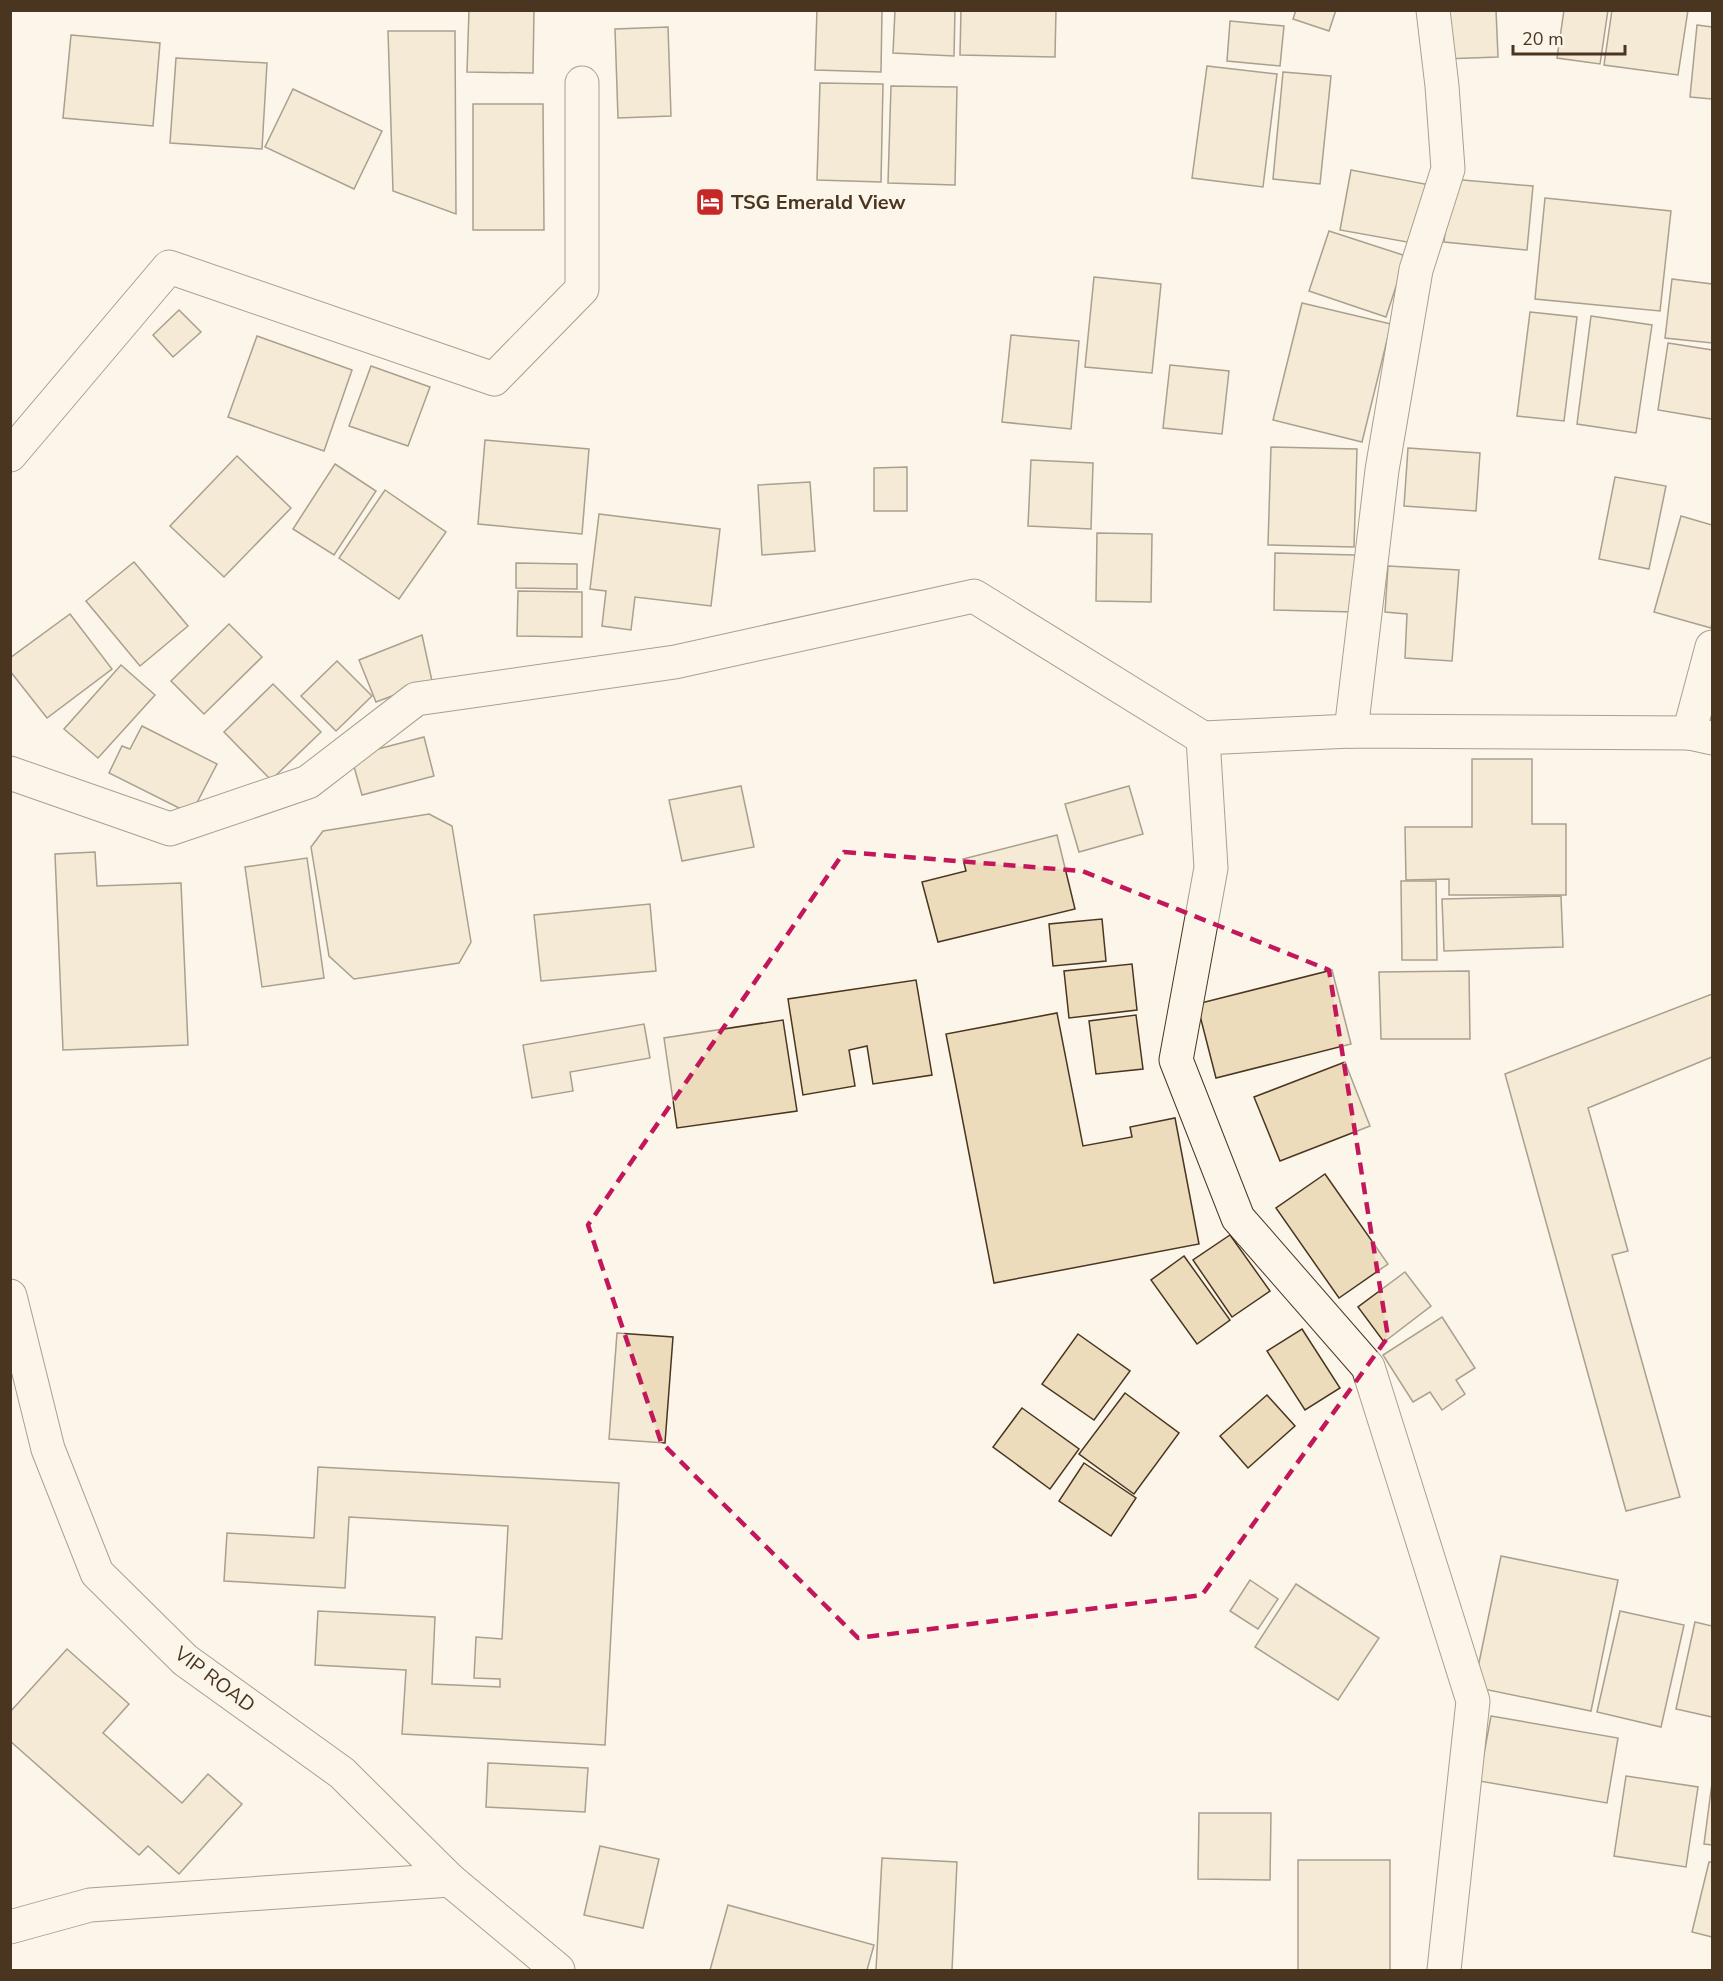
<svg xmlns="http://www.w3.org/2000/svg" width="1723" height="1981" viewBox="0 0 1723 1981" font-family="'Nunito Sans',sans-serif">
<rect width="100%" height="100%" fill="#fbf6e9"/>
<!-- building -->
<g fill="#ecdcbc" stroke="#4a3520" stroke-width="1.5">
<polygon points="469,10 534,10 533,73 467,72"/>
<polygon points="817,10 882,10 881,72 815,70"/>
<polygon points="895,10 955,10 954,56 893,53"/>
<polygon points="961,10 1056,10 1055,57 960,55"/>
<polygon points="1296,10 1336,10 1329,31 1293,19"/>
<polygon points="1441,10 1496,10 1498,57 1443,59"/>
<polygon points="1564,10 1608,10 1600,64 1557,58"/>
<polygon points="1612,10 1688,10 1678,75 1604,65"/>
<polygon points="1230,21 1284,26 1280,66 1227,61"/>
<polygon points="1697,25 1712,27 1712,99 1690,97"/>
<polygon points="668,27 671,116 618,118 615,29"/>
<polygon points="388,31 455,31 456,214 393,191"/>
<polygon points="71,35 160,43 153,126 63,118"/>
<polygon points="176,58 267,63 262,149 170,143"/>
<polygon points="1207,66 1277,74 1263,187 1192,178"/>
<polygon points="1283,72 1331,76 1320,184 1273,179"/>
<polygon points="820,83 883,84 881,182 817,180"/>
<polygon points="891,86 957,87 955,185 888,183"/>
<polygon points="293,89 382,131 354,189 265,147"/>
<polygon points="473,104 543,104 544,230 473,230"/>
<polygon points="1351,170 1430,185 1418,244 1340,230"/>
<polygon points="1451,179 1533,186 1527,250 1444,242"/>
<polygon points="1545,198 1671,211 1660,311 1535,299"/>
<polygon points="1329,231 1406,256 1386,317 1309,291"/>
<polygon points="1094,277 1161,284 1152,373 1085,367"/>
<polygon points="1672,279 1712,284 1712,343 1665,338"/>
<polygon points="1302,303 1391,324 1362,442 1273,420"/>
<polygon points="179,310 201,332 173,357 153,335"/>
<polygon points="1530,312 1577,317 1564,421 1517,416"/>
<polygon points="1591,316 1652,325 1636,433 1577,424"/>
<polygon points="1011,335 1079,341 1071,429 1002,422"/>
<polygon points="257,336 352,370 324,451 228,417"/>
<polygon points="1668,343 1712,350 1712,419 1658,410"/>
<polygon points="1170,365 1229,371 1222,434 1163,428"/>
<polygon points="371,366 430,387 408,446 349,426"/>
<polygon points="485,440 589,449 582,534 478,524"/>
<polygon points="1271,447 1357,449 1354,547 1268,545"/>
<polygon points="1408,448 1480,453 1476,511 1404,506"/>
<polygon points="237,456 291,508 224,577 170,526"/>
<polygon points="1031,460 1093,463 1091,529 1028,526"/>
<polygon points="335,464 376,491 334,555 293,529"/>
<polygon points="907,467 907,511 874,511 874,468"/>
<polygon points="1615,477 1666,486 1649,569 1599,559"/>
<polygon points="810,482 815,551 762,555 758,485"/>
<polygon points="385,490 446,532 399,599 339,558"/>
<polygon points="599,514 720,529 711,606 635,597 631,630 602,626 606,591 590,589"/>
<polygon points="1681,516 1712,525 1712,622 1711,628 1654,612"/>
<polygon points="1097,533 1152,534 1151,602 1096,601"/>
<polygon points="1275,553 1355,555 1354,612 1274,610"/>
<polygon points="134,562 188,626 140,666 86,601"/>
<polygon points="516,563 577,564 577,589 516,588"/>
<polygon points="1388,566 1459,570 1452,661 1405,658 1407,614 1385,612"/>
<polygon points="518,591 582,592 582,637 517,636"/>
<polygon points="70,614 112,669 47,718 10,671 10,658"/>
<polygon points="229,624 262,657 204,714 171,681"/>
<polygon points="422,635 432,681 376,702 359,660"/>
<polygon points="337,661 372,696 336,731 301,696"/>
<polygon points="121,665 155,695 98,758 64,729"/>
<polygon points="273,684 321,732 271,780 224,732"/>
<polygon points="142,726 217,764 191,814 109,773 122,746 130,749"/>
<polygon points="424,737 434,776 362,795 351,756"/>
<polygon points="1472,759 1532,759 1532,824 1566,824 1566,895 1449,895 1449,879 1406,880 1405,827 1472,827"/>
<polygon points="741,786 754,847 682,861 669,800"/>
<polygon points="1129,786 1143,834 1079,852 1065,804"/>
<polygon points="429,814 452,826 471,942 459,963 354,979 329,956 311,847 323,831"/>
<polygon points="1057,835 1075,909 938,942 922,882 966,871 963,859"/>
<polygon points="95,852 97,886 181,883 188,1045 63,1050 55,854"/>
<polygon points="307,858 324,978 262,987 245,867"/>
<polygon points="1401,881 1436,881 1437,960 1402,960"/>
<polygon points="1561,896 1563,947 1444,951 1442,899"/>
<polygon points="650,904 656,971 541,981 534,915"/>
<polygon points="1102,919 1106,961 1053,966 1049,924"/>
<polygon points="1132,964 1137,1010 1069,1018 1064,971"/>
<polygon points="1332,970 1351,1044 1216,1078 1197,1004"/>
<polygon points="1469,971 1470,1039 1381,1039 1379,972"/>
<polygon points="916,980 932,1075 873,1084 867,1046 849,1050 855,1086 803,1095 788,999"/>
<polygon points="1712,994 1712,1057 1588,1108 1628,1251 1612,1255 1680,1497 1626,1511 1505,1074"/>
<polygon points="1057,1013 1083,1146 1132,1137 1130,1127 1175,1118 1199,1244 994,1283 946,1034"/>
<polygon points="1136,1015 1143,1069 1096,1074 1089,1021"/>
<polygon points="783,1020 797,1111 677,1128 664,1038"/>
<polygon points="644,1024 650,1058 570,1072 573,1091 532,1098 523,1045"/>
<polygon points="1345,1062 1370,1126 1280,1161 1254,1097"/>
<polygon points="1325,1174 1388,1264 1339,1298 1276,1208"/>
<polygon points="1230,1235 1270,1291 1232,1317 1193,1260"/>
<polygon points="1184,1256 1230,1320 1197,1344 1151,1280"/>
<polygon points="1405,1272 1431,1306 1384,1342 1358,1307"/>
<polygon points="1442,1317 1475,1368 1456,1380 1465,1394 1442,1410 1430,1392 1413,1402 1383,1355"/>
<polygon points="1302,1329 1340,1388 1305,1410 1267,1351"/>
<polygon points="617,1333 673,1337 665,1443 609,1439"/>
<polygon points="1078,1334 1130,1371 1094,1420 1042,1384"/>
<polygon points="1125,1393 1179,1433 1134,1494 1079,1454"/>
<polygon points="1267,1395 1295,1426 1248,1468 1220,1436"/>
<polygon points="1022,1408 1079,1449 1050,1489 993,1447"/>
<polygon points="1084,1463 1136,1498 1111,1536 1059,1501"/>
<polygon points="318,1467 619,1483 605,1745 402,1734 406,1670 315,1665 318,1611 435,1617 432,1684 500,1687 500,1679 474,1678 476,1637 502,1639 508,1526 349,1517 345,1588 224,1581 227,1533 314,1538"/>
<polygon points="1501,1556 1618,1580 1591,1711 1474,1687"/>
<polygon points="1250,1580 1278,1599 1258,1629 1230,1611"/>
<polygon points="1296,1584 1379,1638 1338,1700 1255,1647"/>
<polygon points="1620,1611 1684,1625 1661,1727 1597,1712"/>
<polygon points="1695,1622 1712,1626 1712,1717 1676,1709"/>
<polygon points="67,1649 129,1704 103,1733 182,1803 208,1774 242,1804 179,1874 148,1846 139,1855 10,1741 10,1712"/>
<polygon points="1491,1716 1618,1738 1607,1803 1479,1781"/>
<polygon points="488,1763 588,1768 585,1812 486,1807"/>
<polygon points="1626,1776 1698,1787 1686,1867 1614,1856"/>
<polygon points="1712,1783 1712,1845 1704,1844"/>
<polygon points="1199,1813 1271,1813 1270,1880 1198,1879"/>
<polygon points="600,1846 659,1859 643,1928 584,1915"/>
<polygon points="882,1858 957,1862 952,1970 876,1970"/>
<rect x="1298" y="1860" width="92" height="110"/>
<polygon points="1709,1862 1712,1862 1712,1937 1692,1932"/>
<polygon points="728,1905 874,1945 867,1970 710,1970"/>
</g>
<g fill="none" stroke-linecap="round" stroke-linejoin="round">
<!-- minor casing -->
<g stroke="#4a3520" stroke-width="35">
<g id="minor">
<polyline points="10,455 169,267 494,379 582,289 582,83"/>
<polyline points="1351,731 1382,470 1416,270 1448,169 1442,86 1433,10"/>
<polyline points="1689,733 1712,647"/>
<polyline points="10,773 170,829 308,782 416,699 675,662 974,596 1203,738"/>
<polyline points="10,1927 90,1905 450,1880"/>
<polyline points="1444,1970 1473,1701 1368,1367 1238,1218 1176,1060 1211,868 1203,738 1351,731 1689,733 1712,738"/>
</g>
</g>
<!-- highway casing -->
<g stroke="#4a3520" stroke-width="35">
<polyline id="highway" points="10,1296 48,1449 97,1573 185,1660 342,1773 450,1880 558,1970"/>
</g>
<!-- minor -->
<use href="#minor" stroke="#fbf6e9" stroke-width="33"/>
<!-- highway -->
<use href="#highway" stroke="#fbf6e9" stroke-width="33"/>
</g>
<!-- marked area -->
<path d="M0 0H1723V1981H0ZM844,852L1082,871L1329,970L1388,1337L1202,1595L858,1638L661,1442L588,1225Z" fill="#fbf6e9" fill-opacity=".55" fill-rule="evenodd"/>
<path fill="none" stroke="#c2185b" stroke-width="4.5" stroke-dasharray="12 8" stroke-linejoin="round" d="M844,852L1082,871L1329,970L1388,1337L1202,1595L858,1638L661,1442L588,1225Z"/>
<!-- icons -->
<defs>
<g id="hotel-square" transform="scale(1.5)"><rect x="-9" y="-9" width="18" height="18" rx="4" fill="#c62828" stroke="#fbf6e9"/><path d="M-6-4.5h1.5V1H6V5H4.5V3h-9V5H-6ZM-4 0a1.8 1.8 0 1 1 3.6 0ZM.5 0V-2.5h3Q6-2.5 6 0Z" fill="#fff"/></g>
</defs>
<g fill-rule="evenodd">
<use href="#hotel-square" x="710" y="202"/>
</g>
<g text-anchor="middle" stroke-width="4.5" stroke-linejoin="round" paint-order="stroke">
<!-- poi labels -->
<g font-size="20" font-weight="bold" fill="#4a3520" stroke="#fbf6e9" text-anchor="start">
<text x="731" y="209">TSG Emerald View</text>
</g>
<!-- street labels -->
<g font-size="20" fill="#4a3520" stroke="#fbf6e9">
<text transform="translate(215 1679) rotate(37)" y="7">VIP ROAD</text>
</g>
</g>
<!-- border -->
<rect width="1723" height="1981" fill="none" stroke="#4a3520" stroke-width="24"/>
<!-- scale -->
<path d="M1513 45v9h112v-9" fill="none" stroke="#4a3520" stroke-width="3"/>
<text x="1522" y="45" font-size="18" fill="#4a3520" stroke="#fbf6e9" stroke-width="4.5" paint-order="stroke">20 m</text>
</svg>
